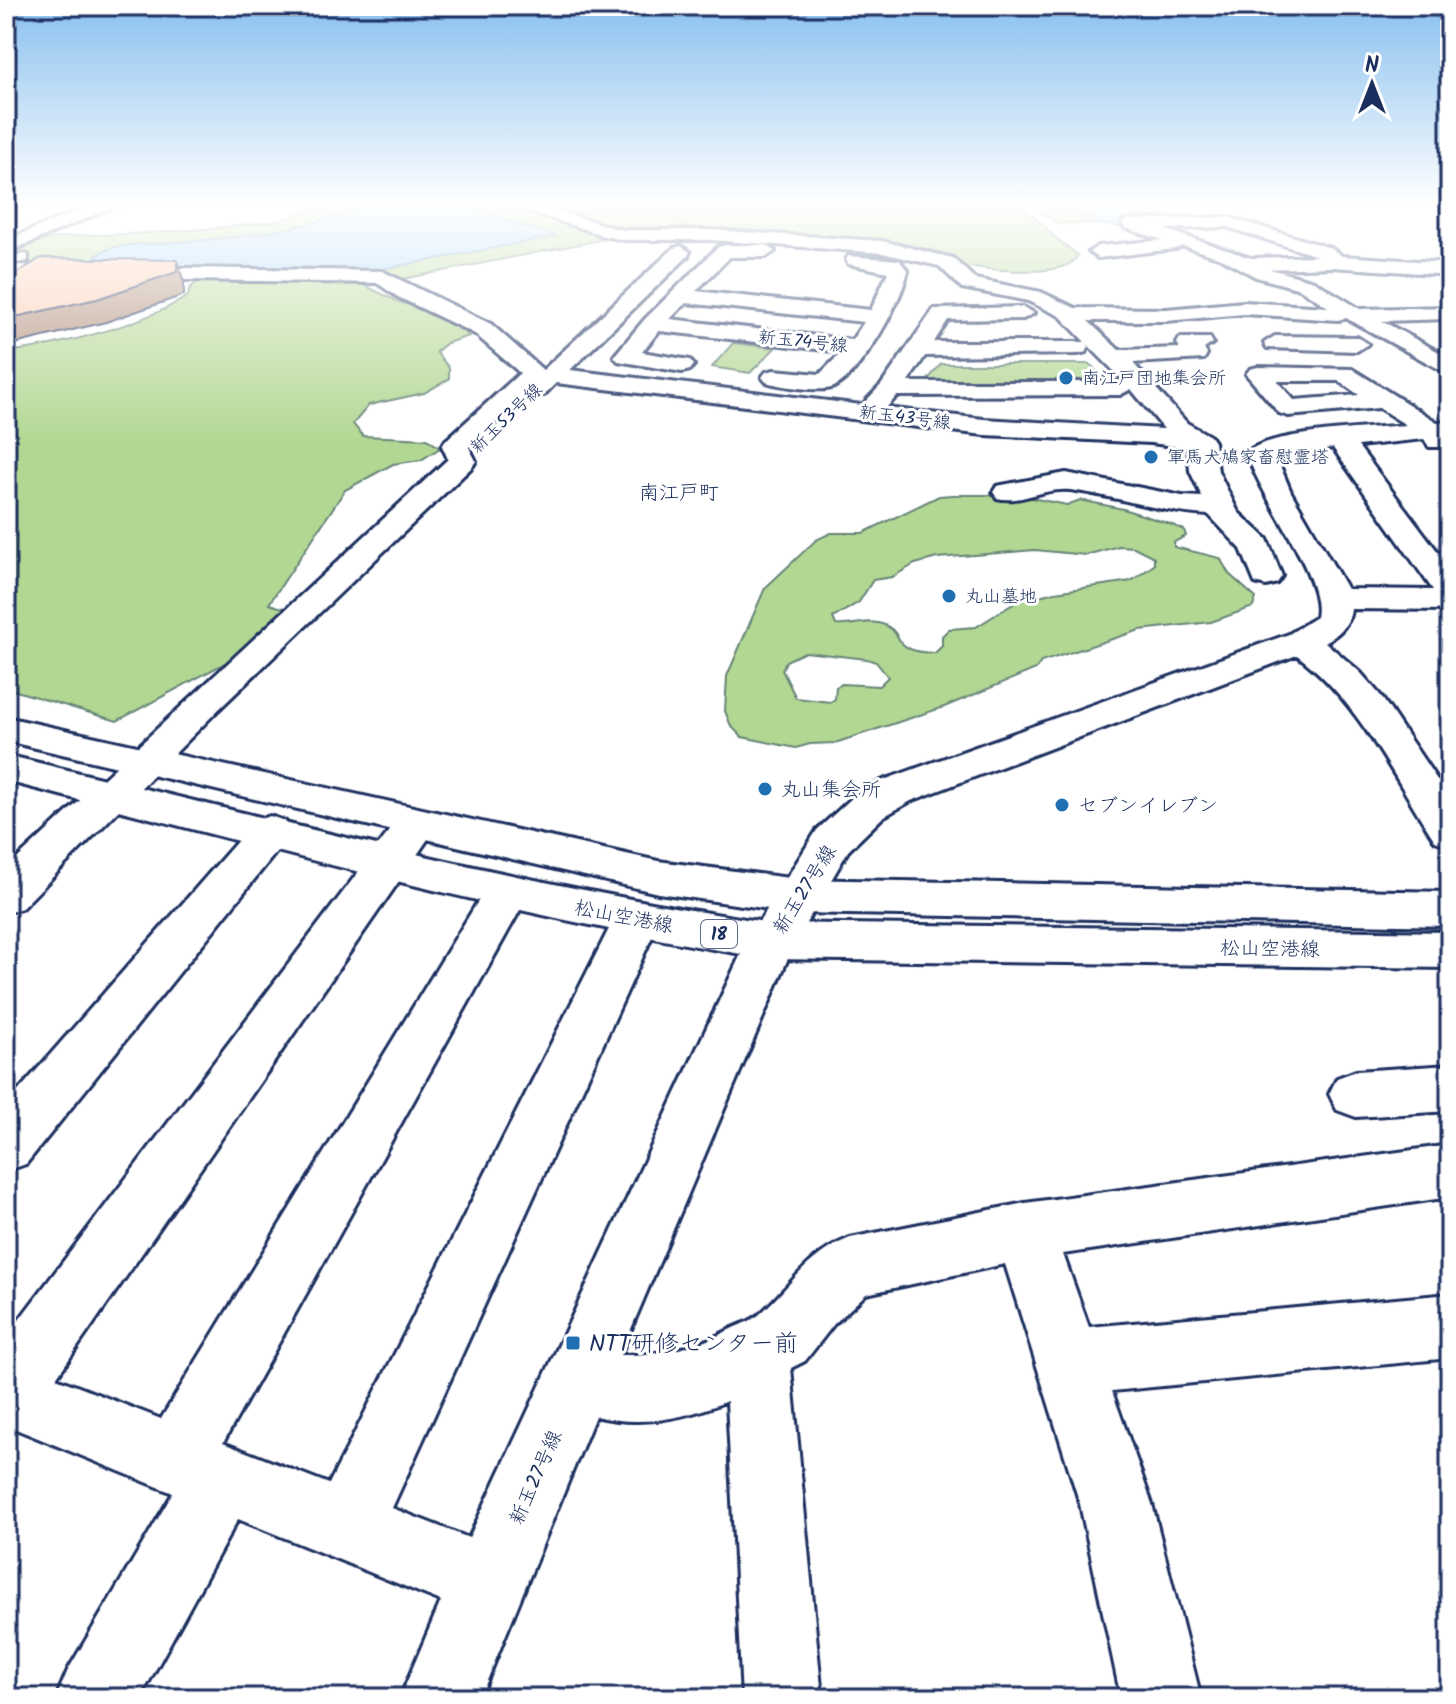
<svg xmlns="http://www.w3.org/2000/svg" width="1456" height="1704" viewBox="0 0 1456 1704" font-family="Kalam,'Klee One',sans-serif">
<rect width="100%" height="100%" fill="#fff"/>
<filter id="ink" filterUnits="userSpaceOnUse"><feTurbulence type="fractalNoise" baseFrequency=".0125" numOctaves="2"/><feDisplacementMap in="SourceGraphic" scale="16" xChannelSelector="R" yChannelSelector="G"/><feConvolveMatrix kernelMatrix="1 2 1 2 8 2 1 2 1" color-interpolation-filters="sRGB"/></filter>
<g filter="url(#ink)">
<!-- green -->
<g fill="#b2d792" stroke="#668378" stroke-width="2" fill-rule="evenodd">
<path d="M308,204H504L615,237L403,279L262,277L351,279L397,301L447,318L469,336L447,343L436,352L449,368V379L424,393L369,405L353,424L363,436L427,439L440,448L421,460L393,464L345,490L269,604L286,609L227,662L117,721L6,688V352C59,346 143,325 188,296L190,288L204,276L23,271L6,262C39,229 85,237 127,234C166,232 204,230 243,225C265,223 288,222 307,209Z"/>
<path d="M536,204H1021L1056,238L1078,255C1067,281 981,268 957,265V260L933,251L896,243L702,230L661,232L630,230Z"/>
<polygon points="1031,204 1082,204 1070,206 1101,224 1056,223"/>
<polygon points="733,343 775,348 750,373 712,367"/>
<polygon points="941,364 1090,364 1111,387 920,389"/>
<path d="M952,495H1016L1067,505L1080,500L1123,509L1170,524L1184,530L1186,536L1174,542V547L1220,558L1229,574L1256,598L1253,607L1211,622L1140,630L1041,662L1036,669L944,707L835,743L810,744L796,748L742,737L731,726L725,711L727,676L765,588L816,540L831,533H863L939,496ZM1119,546L1134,547L1154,557V565L1131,581L1055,592L1018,601L976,627L949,629L942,636V646L935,653C888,652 906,631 882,624C867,619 851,627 836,625L833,618L859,602L873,580L892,577L915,564L937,558L1035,550L1086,555ZM805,652L867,659L876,662L888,677L879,686L842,684L836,687L835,699L830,702L796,698L782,670L786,661Z"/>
</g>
<!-- water -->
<g fill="#9bd1f9" stroke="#6890bb" stroke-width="2">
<path d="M373,204H466L515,224L557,236L367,272L156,268L92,261C103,244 130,245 149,244C230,239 296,233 373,204Z"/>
<polygon points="1133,204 1178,209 1202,223 1122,227 1101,224 1069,206"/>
</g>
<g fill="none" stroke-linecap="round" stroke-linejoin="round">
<!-- pedestrian casing -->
<g stroke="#1b2f5e" stroke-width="6">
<polygon id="pedestrian" points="23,254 28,255 28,261 6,265 6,257"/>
</g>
<!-- minor casing -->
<g stroke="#1b2f5e" stroke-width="6">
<g id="minor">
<polygon points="95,204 119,204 6,253 6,240"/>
<path d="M1228,217L1331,248L1342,256L1450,263V275L1332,267L1270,269L1314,281L1360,309L1450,307V319L1382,321L1450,358V375L1346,318L1338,320L1244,314L1166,321H1088L1119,350L1180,348L1177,343L1180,338H1210L1213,343L1204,349L1207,354L1204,359L1133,363L1187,423L1210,436L1214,442L1218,471L1238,512L1267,539L1282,576L1277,583L1266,586L1255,583L1241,549L1209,515C1161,513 1117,496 1070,490C1045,487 1021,504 997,498L993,492L997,486L1066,473L1182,496L1202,497L1190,471L1188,448L1151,443L984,435L556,383L544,395H526L469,447L476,461L472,467L218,710L22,908L6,913V869L448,459L442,446L446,440L520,373L475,334L398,297L377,283L6,277V265L382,271L491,324L543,370L674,248L681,246L690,252L688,256L570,370L862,405L882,384L934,309L1023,307L1034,313L1023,319L948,320L934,342H1085L1060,316L1028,301L962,288L939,266L882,253L711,240H624L599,235L596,231L605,226L624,230H711L882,241L953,258L975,279L1041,292L1075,308L1166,309L1244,302L1328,307L1300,289L1256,277L1221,258L1183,246L1175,249L1098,258L1089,252L1098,246L1163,240L1125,228L1122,224L1125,220ZM1227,227L1317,256L1251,258L1164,229ZM1087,344L1125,382H908L925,356L1078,354L1086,352L1089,347ZM1131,389L1164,429L984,419L886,408L897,396L1120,395Z"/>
<path d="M725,245H766L775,251L766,257H730L696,291L871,310L888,272L848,264L846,260L848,256L899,260L908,271C900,303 864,371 834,387C822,393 779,386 766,382L762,377L766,372L774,370L820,374L842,352L659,331L642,352L690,360L694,365L690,370L682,372L618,361L614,356L645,319L718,247ZM686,303L864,322L852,340L670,319Z"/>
<polygon points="1275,336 1357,337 1368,344 1357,351 1267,348 1264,343"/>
<path d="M1258,367L1352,369L1437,422L1450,421L1447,447H1429L1424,439L1358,446L1450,568V610L1351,609C1350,624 1338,635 1325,642L1360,672L1380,695L1450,799V846L1435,841C1393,777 1360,702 1297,655L911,801L883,817L848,851L794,944L620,1355C663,1355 696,1348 733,1328C742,1324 754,1320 761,1313C793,1284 806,1256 850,1238L1025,1203L1450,1145V1197L1063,1254L1089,1327L1450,1294V1358L1112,1391L1152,1504L1201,1698H1121L1080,1504L1005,1264L866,1294L834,1324L805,1361L791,1368L822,1698H742L727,1401C684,1419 640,1427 595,1416L480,1698H400L441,1601L238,1519L140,1698H56L68,1670L173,1493L6,1425V1337L403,813L418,809L433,813L439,823L56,1378L161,1419L491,880L507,876L523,880L530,892L223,1443L329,1484L620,907L637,902L654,907L660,919L392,1508L469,1538L747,941L817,830L853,797L881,781L1289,634L1316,617C1325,577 1260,498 1247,453C1262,432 1376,428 1406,425L1379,408L1288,416L1279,413L1246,374L1250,369ZM1277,381H1339L1359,395L1294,400ZM1333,448L1433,590L1347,589L1291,492L1276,456Z"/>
<polygon points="270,816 285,821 292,831 285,841 26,1164 6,1171 6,1105 255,821"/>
<polygon points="1450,1065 1450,1111 1356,1117 1337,1110 1329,1094 1337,1078 1356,1071"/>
</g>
</g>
<!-- tertiary casing -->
<g stroke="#1b2f5e" stroke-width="6">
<polygon id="tertiary" points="507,204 534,204 611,227 614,231 605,236"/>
</g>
<!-- primary casing -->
<g stroke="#1b2f5e" stroke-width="6">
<g id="primary">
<polygon points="6,717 658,861 797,879 1450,892 1450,926 797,913 658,893 6,741"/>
<path d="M6,755C260,816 513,884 771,923L1450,932V968L771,959C512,917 260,846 6,781Z"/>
</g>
</g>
<!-- pedestrian -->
<use href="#pedestrian" fill="#fff" fill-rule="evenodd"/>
<!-- minor -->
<use href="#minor" fill="#fff" fill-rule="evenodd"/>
<!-- tertiary -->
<use href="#tertiary" fill="#fff" fill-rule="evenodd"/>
<!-- primary -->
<use href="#primary" fill="#fff" fill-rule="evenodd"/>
</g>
<!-- shaded-wall -->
<polygon fill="#af8b77" stroke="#1b2f5e" stroke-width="2" points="177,260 184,283 184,295 106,322 6,346 6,319"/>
<!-- building -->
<polygon fill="#fac7aa" stroke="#1b2f5e" stroke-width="2" points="41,258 177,260 177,272 97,299 6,319 6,280"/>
</g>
<!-- sky -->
<linearGradient id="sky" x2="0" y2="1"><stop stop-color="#89c0ef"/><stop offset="0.46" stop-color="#fff"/><stop offset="1" stop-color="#fff" stop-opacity="0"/></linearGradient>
<rect width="1456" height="443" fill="url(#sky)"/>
<!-- markers -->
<g fill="#1f6fb2" stroke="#fff" stroke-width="3">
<circle cx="1066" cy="378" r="8"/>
<circle cx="1151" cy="457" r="8"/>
<circle cx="949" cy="596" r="8"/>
<circle cx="765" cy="789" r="8"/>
<circle cx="1062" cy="805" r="8"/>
<rect x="565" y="1335" width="16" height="16" rx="4"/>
</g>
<g text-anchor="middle" stroke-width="6" stroke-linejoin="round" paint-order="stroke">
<!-- far-street labels -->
<g font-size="18" fill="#1b2f5e" stroke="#fff">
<text transform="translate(803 341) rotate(6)" y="6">新玉74号線</text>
<text transform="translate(905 417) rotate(7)" y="6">新玉43号線</text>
<text transform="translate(506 418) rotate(-44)" y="6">新玉53号線</text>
</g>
<!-- far-poi labels -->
<g font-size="18" fill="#1b2f5e" stroke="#fff" text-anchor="start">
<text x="1082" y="384">南江戸団地集会所</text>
<text x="1167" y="463">軍馬犬鳩家畜慰霊塔</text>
<text x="965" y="602">丸山墓地</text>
</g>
<!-- shield labels -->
<rect fill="#fff" stroke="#5f6d8e" stroke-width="2" x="701" y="920" width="36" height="28" rx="6"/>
<g font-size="18" font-weight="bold" fill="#1b2f5e">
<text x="719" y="940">18</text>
</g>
<!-- far-quarter labels -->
<g font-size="20" fill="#1b2f5e" stroke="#fff">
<text x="679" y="499">南江戸町</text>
</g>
<!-- poi labels -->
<g font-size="20" fill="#1b2f5e" stroke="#fff" text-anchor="start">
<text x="781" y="796">丸山集会所</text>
<text x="1078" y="812">セブンイレブン</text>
</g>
<!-- street labels -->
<g font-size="20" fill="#1b2f5e" stroke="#fff">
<text transform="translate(804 889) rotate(-58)" y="7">新玉27号線</text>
<text transform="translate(624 916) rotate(11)" y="7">松山空港線</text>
<text transform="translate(1270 948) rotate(1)" y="7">松山空港線</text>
<text transform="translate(535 1477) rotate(-66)" y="7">新玉27号線</text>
</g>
<!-- near-poi labels -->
<g font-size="24" fill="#1b2f5e" stroke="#fff" text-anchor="start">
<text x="589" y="1351">NTT研修センター前</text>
</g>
</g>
<!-- margin -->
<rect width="1456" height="1704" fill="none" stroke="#fff" stroke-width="32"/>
<rect x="16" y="16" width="1424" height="1672" fill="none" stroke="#1b2f5e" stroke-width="3" filter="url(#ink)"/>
<!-- north arrow -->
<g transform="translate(1372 84)" stroke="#ffffff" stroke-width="6" paint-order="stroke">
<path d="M0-6L14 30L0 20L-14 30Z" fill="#1b2f5e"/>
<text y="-12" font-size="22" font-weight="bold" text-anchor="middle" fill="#1b2f5e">N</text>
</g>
</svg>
